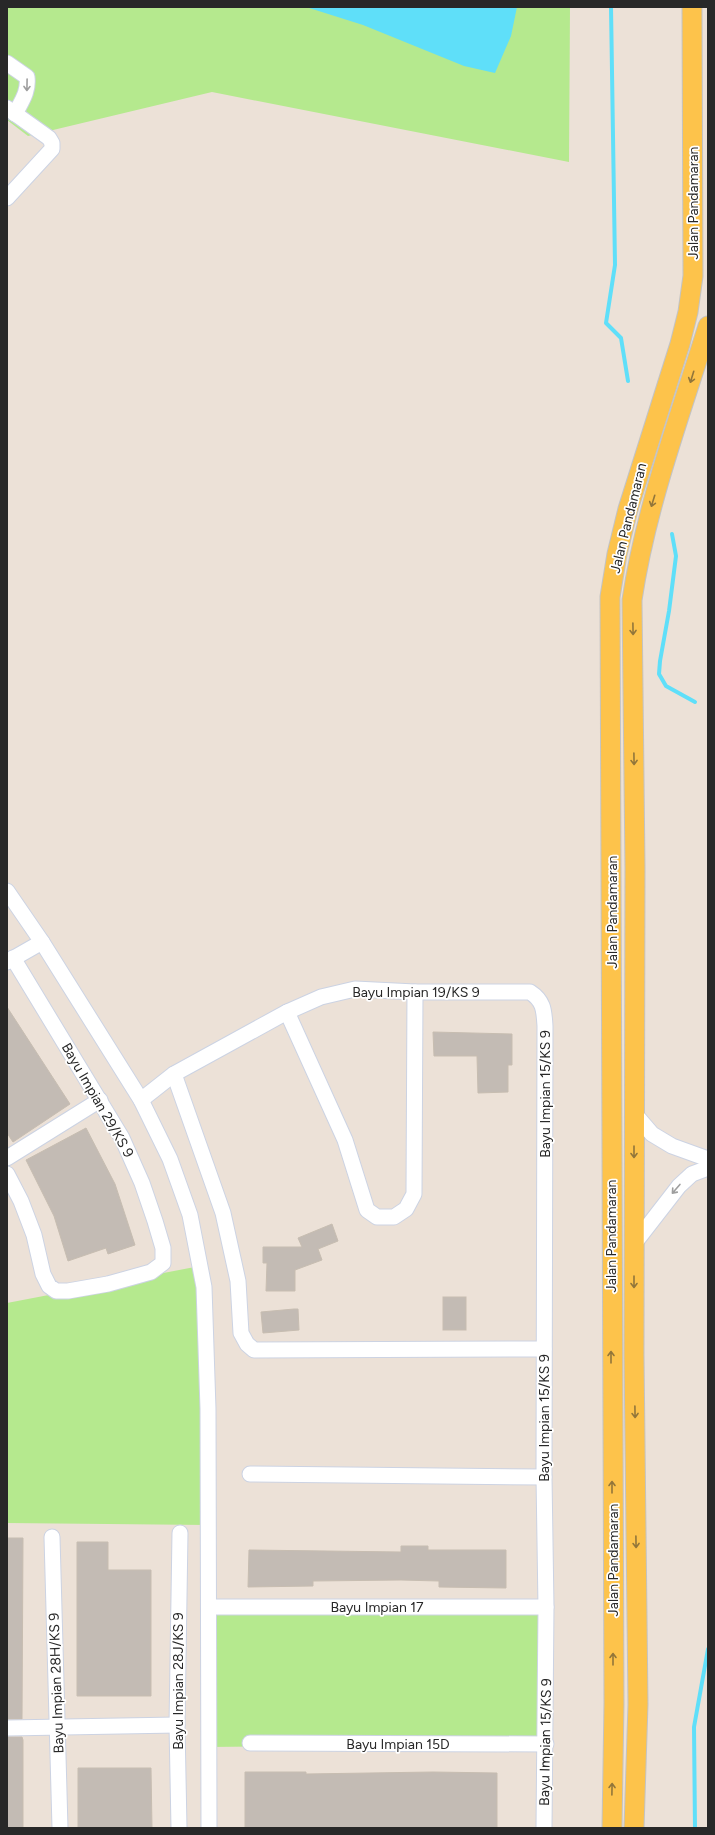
<svg xmlns="http://www.w3.org/2000/svg" width="715" height="1835" viewBox="0 0 715 1835" font-family="Figtree,sans-serif">
<rect width="100%" height="100%" fill="#ece1d7"/>
<!-- green -->
<g fill="#b5e98e">
<polygon points="7,7 570,7 569,162 212,92 28,136 7,120"/>
<polygon points="200,1266 208,1525 7,1523 7,1303"/>
<polygon points="209,1607 546,1607 546,1744 208,1747"/>
</g>
<!-- water -->
<polygon fill="#5fdff9" points="306,7 517,7 511,36 495,73 464,66 363,25"/>
<g fill="none" stroke-linecap="round" stroke-linejoin="round">
<!-- stream -->
<g stroke="#5fdff9" stroke-width="4">
<polyline points="611,7 615,265 606,323 621,338 628,381"/>
<polyline points="672,534 676,556 669,611 660,661 659,674 666,686 695,702"/>
<polyline points="695,1828 694,1727 708,1649"/>
</g>
</g>
<!-- building -->
<g fill="#c3bbb4" stroke="#c7bdb1">
<polygon points="7,1007 70,1104 13,1142 7,1133"/>
<polygon points="433,1032 512,1034 512,1065 508,1065 508,1092 478,1093 477,1056 434,1056"/>
<polygon points="86,1128 115,1184 135,1245 108,1254 106,1248 68,1261 54,1216 26,1160"/>
<polygon points="332,1224 338,1241 318,1249 322,1260 295,1270 295,1291 266,1291 267,1263 263,1263 263,1247 302,1247 298,1238"/>
<rect x="443" y="1297" width="23" height="33"/>
<polygon points="294,1309 298,1309 299,1330 263,1333 261,1312"/>
<polygon points="7,1538 23,1538 22,1719 7,1719"/>
<polygon points="77,1542 108,1542 108,1570 151,1570 151,1696 77,1696"/>
<polygon points="401,1546 428,1546 428,1550 506,1550 506,1588 439,1587 439,1581 401,1580 313,1581 313,1586 248,1587 249,1550 401,1552"/>
<polygon points="7,1737 22,1737 23,1740 23,1828 7,1828"/>
<polygon points="78,1768 151,1768 152,1828 78,1828"/>
<polygon points="245,1772 306,1772 306,1774 433,1772 497,1773 497,1828 245,1828"/>
</g>
<g fill="none" stroke-linecap="round" stroke-linejoin="round">
<!-- minor casing -->
<g stroke="#ccd3e3" stroke-width="17">
<g id="minor">
<path d="M7,63L27,77C29,92 21,102 15,114"/>
<polyline points="7,108 49,138 52,143 52,149 7,198"/>
<polyline points="7,891 42,942 141,1100 170,1159 190,1215 204,1287 208,1409 209,1828"/>
<polyline points="7,962 42,942"/>
<polyline points="287,1012 345,1140 367,1210 377,1217 394,1217 406,1209 414,1194 415,992"/>
<polyline points="174,1074 223,1213 238,1281 241,1333 247,1344 254,1350 544,1349"/>
<path d="M141,1100L174,1074L287,1012L321,997L355,989L415,992H530C544,1001 544,1011 545,1026L544,1477L546,1607L544,1828"/>
<polyline points="634,1113 652,1134 672,1146 708,1159"/>
<polyline points="7,1158 100,1100"/>
<polyline points="7,1174 21,1201 34,1235 43,1274 49,1286 56,1291 68,1291 108,1284 151,1272 163,1263 163,1248 155,1221 142,1183 122,1138 13,958"/>
<polyline points="634,1244 679,1186 692,1174 708,1168"/>
<polyline points="250,1474 544,1477"/>
<polyline points="52,1537 60,1828"/>
<polyline points="209,1607 546,1607"/>
<polyline points="7,1728 177,1725"/>
<polyline points="250,1743 546,1744"/>
<polyline points="179,1828 177,1725 180,1533"/>
</g>
</g>
<!-- major casing -->
<g stroke="#c3c3c3" stroke-width="21">
<g id="major">
<polyline points="612,1828 614,1703 610,597 617,554 628,509 680,344 688,312 693,276 692,7"/>
<path d="M634,1828L638,1704L634,1355L635,867L632,600C646,506 680,416 708,326"/>
</g>
</g>
<!-- minor -->
<use href="#minor" stroke="#fff" stroke-width="15"/>
<!-- major -->
<use href="#major" stroke="#fdc34b" stroke-width="19"/>
</g>
<!-- one-way arrows -->
<defs><path id="oneway-shaft" d="M-6 0H5M1.5-3L5.5 0L1.5 3" fill="none" stroke-width="1.6" stroke-linecap="round" stroke-linejoin="round"/></defs>
<g stroke="#9e9e9e">
<use href="#oneway-shaft" transform="translate(27 85) rotate(91)"/>
<use href="#oneway-shaft" transform="translate(676 1189) rotate(131)"/>
</g>
<g stroke="#92763a">
<use href="#oneway-shaft" transform="translate(692 377) rotate(107)"/>
<use href="#oneway-shaft" transform="translate(653 501) rotate(107)"/>
<use href="#oneway-shaft" transform="translate(633 629) rotate(89)"/>
<use href="#oneway-shaft" transform="translate(634 759) rotate(89)"/>
<use href="#oneway-shaft" transform="translate(634 1152) rotate(90)"/>
<use href="#oneway-shaft" transform="translate(634 1282) rotate(90)"/>
<use href="#oneway-shaft" transform="translate(611 1357) rotate(-90)"/>
<use href="#oneway-shaft" transform="translate(635 1412) rotate(89)"/>
<use href="#oneway-shaft" transform="translate(612 1487) rotate(-90)"/>
<use href="#oneway-shaft" transform="translate(636 1542) rotate(89)"/>
<use href="#oneway-shaft" transform="translate(613 1659) rotate(-90)"/>
<use href="#oneway-shaft" transform="translate(612 1789) rotate(-89)"/>
</g>
<g text-anchor="middle" stroke-width="3.5" stroke-linejoin="round" paint-order="stroke">
<!-- street labels -->
<g font-size="14" fill="#282828" stroke="#fff">
<text transform="translate(693 203) rotate(-90)" y="5">Jalan Pandamaran</text>
<text transform="translate(628 518) rotate(-76)" y="5">Jalan Pandamaran</text>
<text transform="translate(612 912) rotate(-90)" y="5">Jalan Pandamaran</text>
<text x="416" y="997">Bayu Impian 19/KS 9</text>
<text transform="translate(545 1094) rotate(-90)" y="5">Bayu Impian 15/KS 9</text>
<text transform="translate(98 1100) rotate(60)" y="5">Bayu Impian 29/KS 9</text>
<text transform="translate(611 1236) rotate(-90)" y="5">Jalan Pandamaran</text>
<text transform="translate(544 1418) rotate(-90)" y="5">Bayu Impian 15/KS 9</text>
<text transform="translate(613 1560) rotate(-90)" y="5">Jalan Pandamaran</text>
<text x="377" y="1612">Bayu Impian 17</text>
<text transform="translate(178 1681) rotate(-90)" y="5">Bayu Impian 28J/KS 9</text>
<text transform="translate(56 1683) rotate(-92)" y="5">Bayu Impian 28H/KS 9</text>
<text transform="translate(545 1742) rotate(-89)" y="5">Bayu Impian 15/KS 9</text>
<text x="398" y="1749">Bayu Impian 15D</text>
</g>
</g>
<!-- border -->
<rect width="715" height="1835" fill="none" stroke="#282828" stroke-width="16"/>
</svg>
